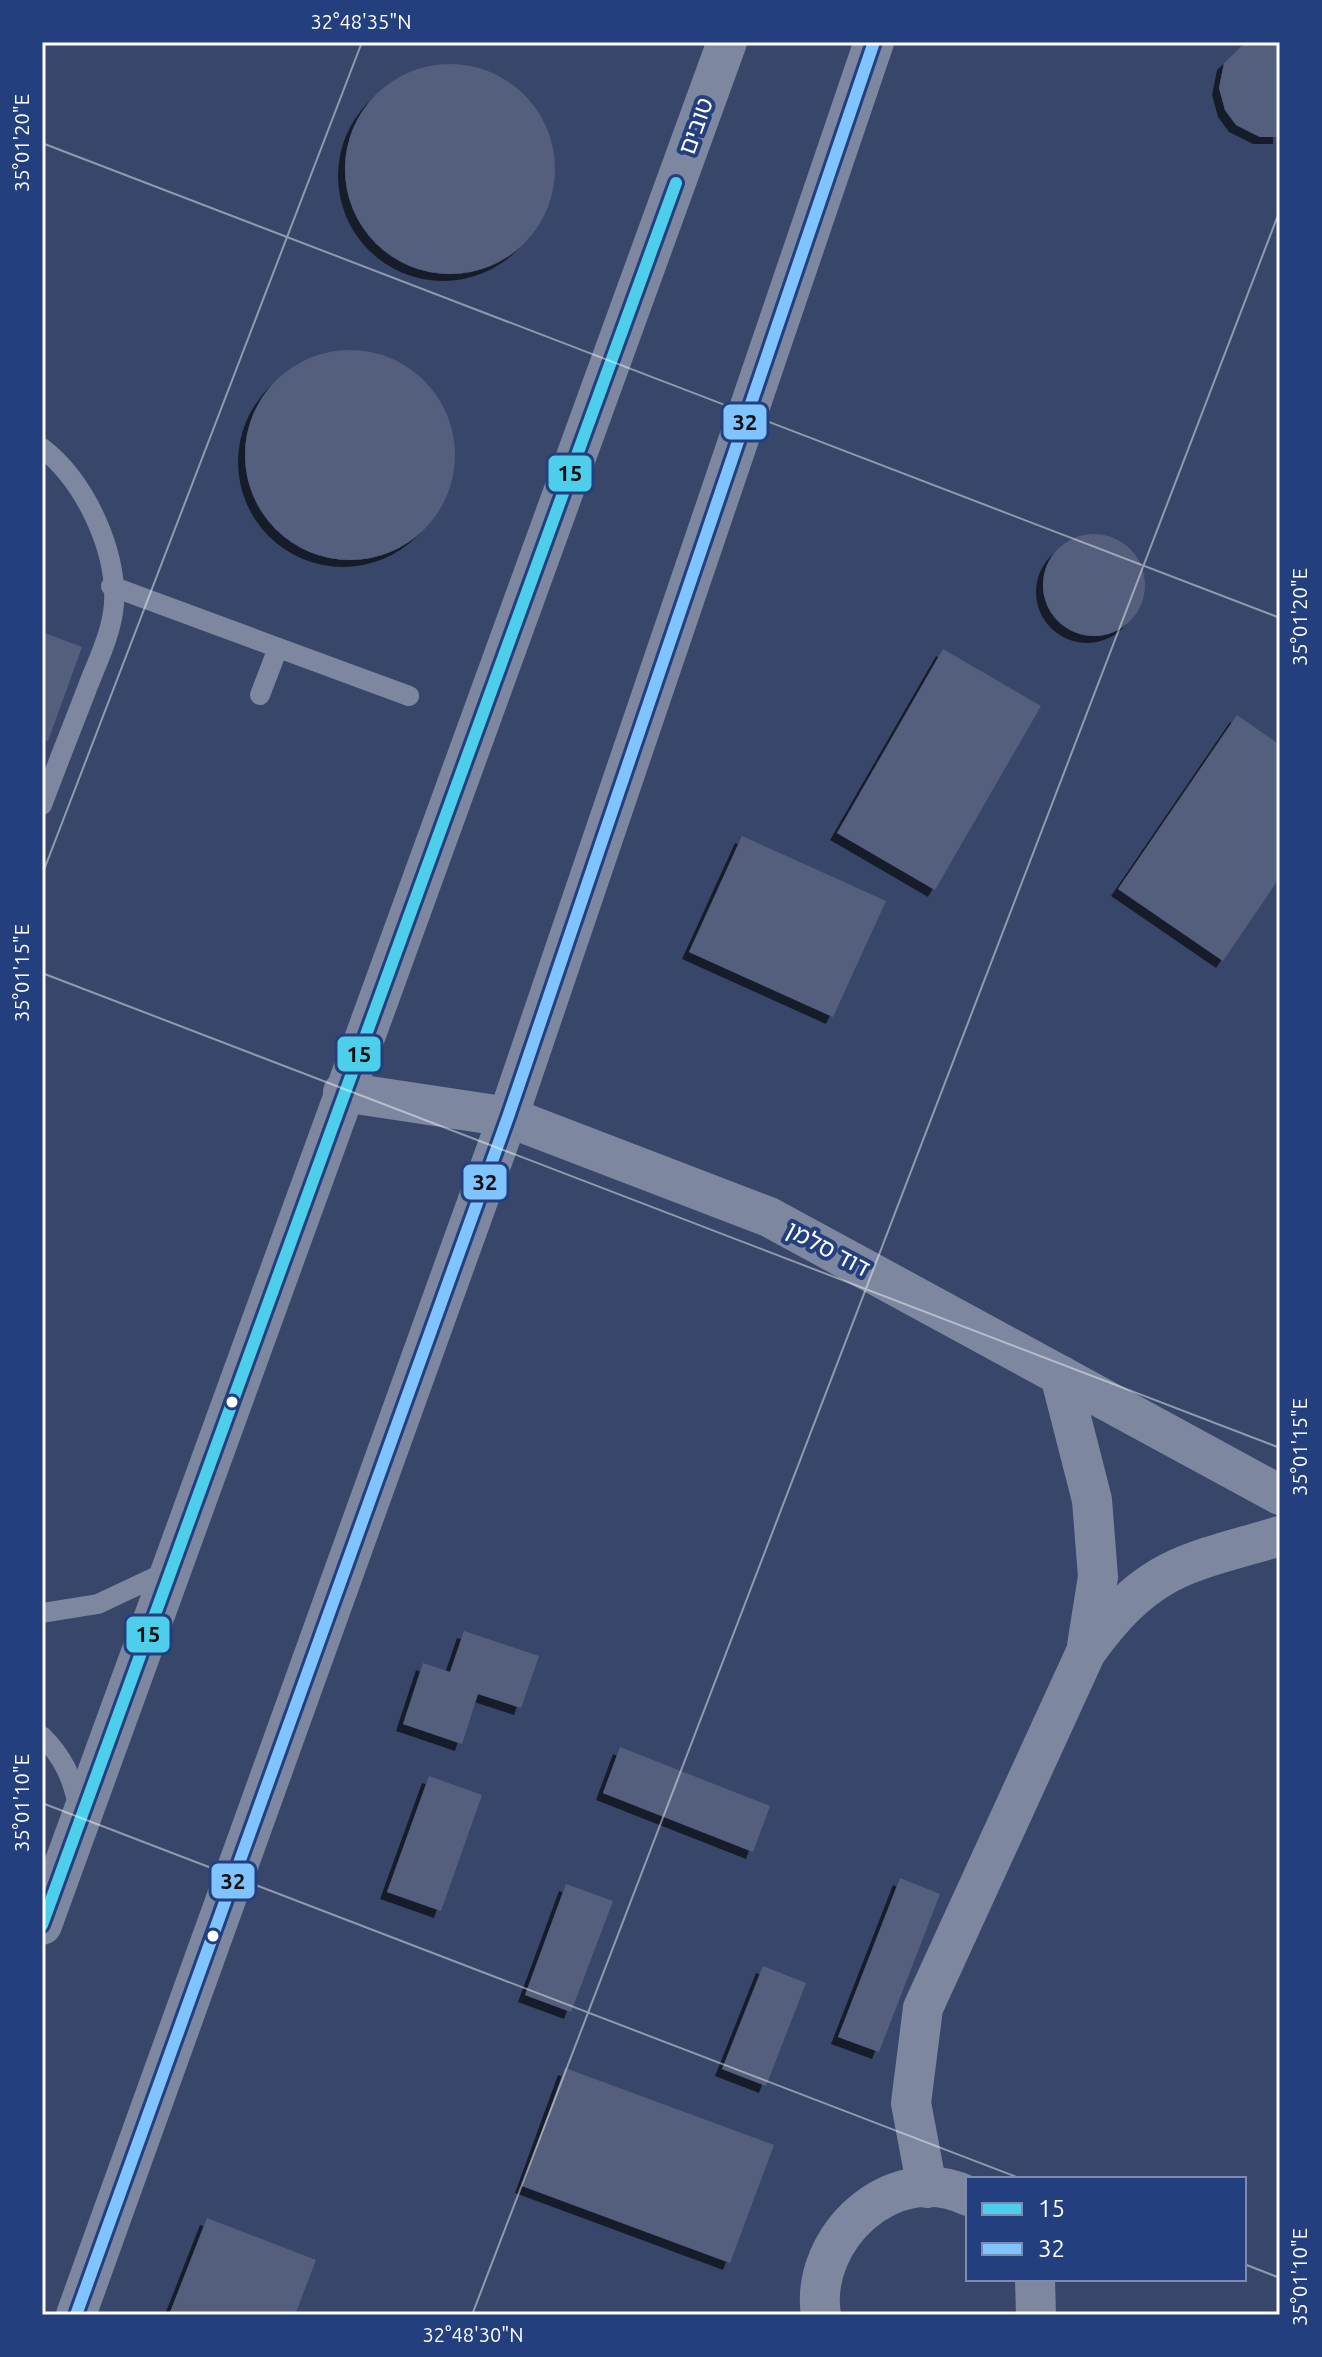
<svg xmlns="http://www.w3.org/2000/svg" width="1322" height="2357" viewBox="0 0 1322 2357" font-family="Ubuntu,'Noto Sans Hebrew',sans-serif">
<defs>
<filter id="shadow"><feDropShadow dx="-7" dy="7" stdDeviation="0" flood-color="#0009"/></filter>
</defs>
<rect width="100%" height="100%" fill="#384769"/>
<!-- building -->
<g fill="#535f7b" filter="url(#shadow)">
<polygon points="1246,42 1280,42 1280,137 1260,137 1236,125 1225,110 1219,88 1224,63"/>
<circle cx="450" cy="169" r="105"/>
<circle cx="350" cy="455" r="105"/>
<circle cx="1094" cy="585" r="51"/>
<polygon points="42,632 82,647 48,741 42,739"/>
<polygon points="943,649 1041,706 935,890 837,833"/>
<polygon points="1237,715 1280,745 1280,877 1223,961 1118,889"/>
<polygon points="742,836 886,901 833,1017 689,952"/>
<polygon points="464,1631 539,1656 521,1708 478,1694 462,1744 403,1724 423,1663 450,1672"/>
<polygon points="620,1747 770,1806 753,1852 603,1793"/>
<polygon points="429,1776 482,1795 441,1911 387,1892"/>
<polygon points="900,1878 940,1894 879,2052 838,2037"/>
<polygon points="566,1884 613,1901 571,2012 525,1995"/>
<polygon points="763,1966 806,1983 766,2086 722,2069"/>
<polygon points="565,2068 774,2145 730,2263 522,2186"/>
<polygon points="207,2218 316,2260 295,2315 169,2315"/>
</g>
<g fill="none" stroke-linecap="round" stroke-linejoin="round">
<!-- service -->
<g stroke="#7d88a0" stroke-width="20">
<path d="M42,448C85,481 117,550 114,604C112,632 98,660 88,686C73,725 57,765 42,805"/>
<polyline points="111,586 409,696"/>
<polyline points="260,695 278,648"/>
<polyline points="42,1613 98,1604 168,1571"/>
<path d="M42,1736C63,1757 72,1777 78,1805"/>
</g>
<!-- minor -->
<g stroke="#7d88a0" stroke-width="40">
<polyline points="343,1092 508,1117 769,1217 1280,1495"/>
<polyline points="1060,1375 1092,1500 1098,1577 1087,1646"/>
<polyline points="42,1925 727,42"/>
<path d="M927,2188L911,2103L923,2008L1086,1652C1149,1565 1183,1565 1280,1536"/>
<polyline points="1035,2279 1036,2315"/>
<polyline points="76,2315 508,1117 874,42"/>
<path d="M821,2315C809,2239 892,2159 968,2196"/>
</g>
<!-- bus-1 casing -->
<g stroke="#233f7e" stroke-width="18">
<polyline id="bus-1" points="42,1925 676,183"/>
</g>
<!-- bus-2 casing -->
<g stroke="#233f7e" stroke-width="18">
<polyline id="bus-2" points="76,2315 508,1117 874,42"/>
</g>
<!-- bus-1 -->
<use href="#bus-1" stroke="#4dcfeb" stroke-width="12"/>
<!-- bus-2 -->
<use href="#bus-2" stroke="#80c4ff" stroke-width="12"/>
</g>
<!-- ticks -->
<path fill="none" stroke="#fff" stroke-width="2" stroke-opacity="0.45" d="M42,143L1280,618M42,875L362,42M42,973L1280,1448M42,1803L1022,2179M1244,2264L1280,2278M472,2315L1280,210"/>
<!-- markers -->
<g fill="#fff" stroke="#233f7e" stroke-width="3">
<circle cx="232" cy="1402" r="7"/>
<circle cx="213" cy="1936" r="7"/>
</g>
<g text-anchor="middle" stroke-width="8" stroke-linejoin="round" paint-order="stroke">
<!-- street labels -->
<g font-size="24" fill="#fff" stroke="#233f7e">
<text transform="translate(696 126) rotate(-70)" y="8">טובים</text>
<text transform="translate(828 1249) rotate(28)" y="8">דוד סלמן</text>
</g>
</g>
<g stroke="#233f7e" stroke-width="3">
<rect x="722" y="403" width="46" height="38" rx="8" fill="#80c4ff"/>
<rect x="547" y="454" width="46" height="39" rx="8" fill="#4dcfeb"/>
<rect x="336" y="1035" width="46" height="38" rx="8" fill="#4dcfeb"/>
<rect x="462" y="1163" width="46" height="38" rx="8" fill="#80c4ff"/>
<rect x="125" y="1615" width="46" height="39" rx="8" fill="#4dcfeb"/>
<rect x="210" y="1862" width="46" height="38" rx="8" fill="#80c4ff"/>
</g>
<g font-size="22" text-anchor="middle" font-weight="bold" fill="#111">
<text x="745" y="430">32</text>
<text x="570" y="481">15</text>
<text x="359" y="1062">15</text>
<text x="485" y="1190">32</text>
<text x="148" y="1642">15</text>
<text x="233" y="1889">32</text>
</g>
<!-- border -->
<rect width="1322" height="2357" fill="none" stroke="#233f7e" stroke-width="88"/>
<!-- legend -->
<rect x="966" y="2177" width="280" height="104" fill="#233f7e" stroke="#7b8cb2" stroke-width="2"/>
<rect x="982" y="2203" width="40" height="12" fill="#4dcfeb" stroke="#7b8cb2" stroke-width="2"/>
<text x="1038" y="2217" font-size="24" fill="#ffffff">15</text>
<rect x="982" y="2243" width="40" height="12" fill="#80c4ff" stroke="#7b8cb2" stroke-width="2"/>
<text x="1038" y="2257" font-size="24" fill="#ffffff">32</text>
<rect x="44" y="44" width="1234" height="2269" fill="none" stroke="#fff" stroke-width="3"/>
<g font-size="20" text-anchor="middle" fill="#fff">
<text x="361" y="29">32°48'35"N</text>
<text transform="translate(22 143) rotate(-90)" y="7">35°01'20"E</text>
<text transform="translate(1300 617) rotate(-90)" y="7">35°01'20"E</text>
<text transform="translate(22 973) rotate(-90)" y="7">35°01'15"E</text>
<text transform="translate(1300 1447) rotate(-90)" y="7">35°01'15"E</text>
<text transform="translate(22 1803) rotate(-90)" y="7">35°01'10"E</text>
<text transform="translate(1300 2277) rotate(-90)" y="7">35°01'10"E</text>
<text x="473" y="2342">32°48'30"N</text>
</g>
</svg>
